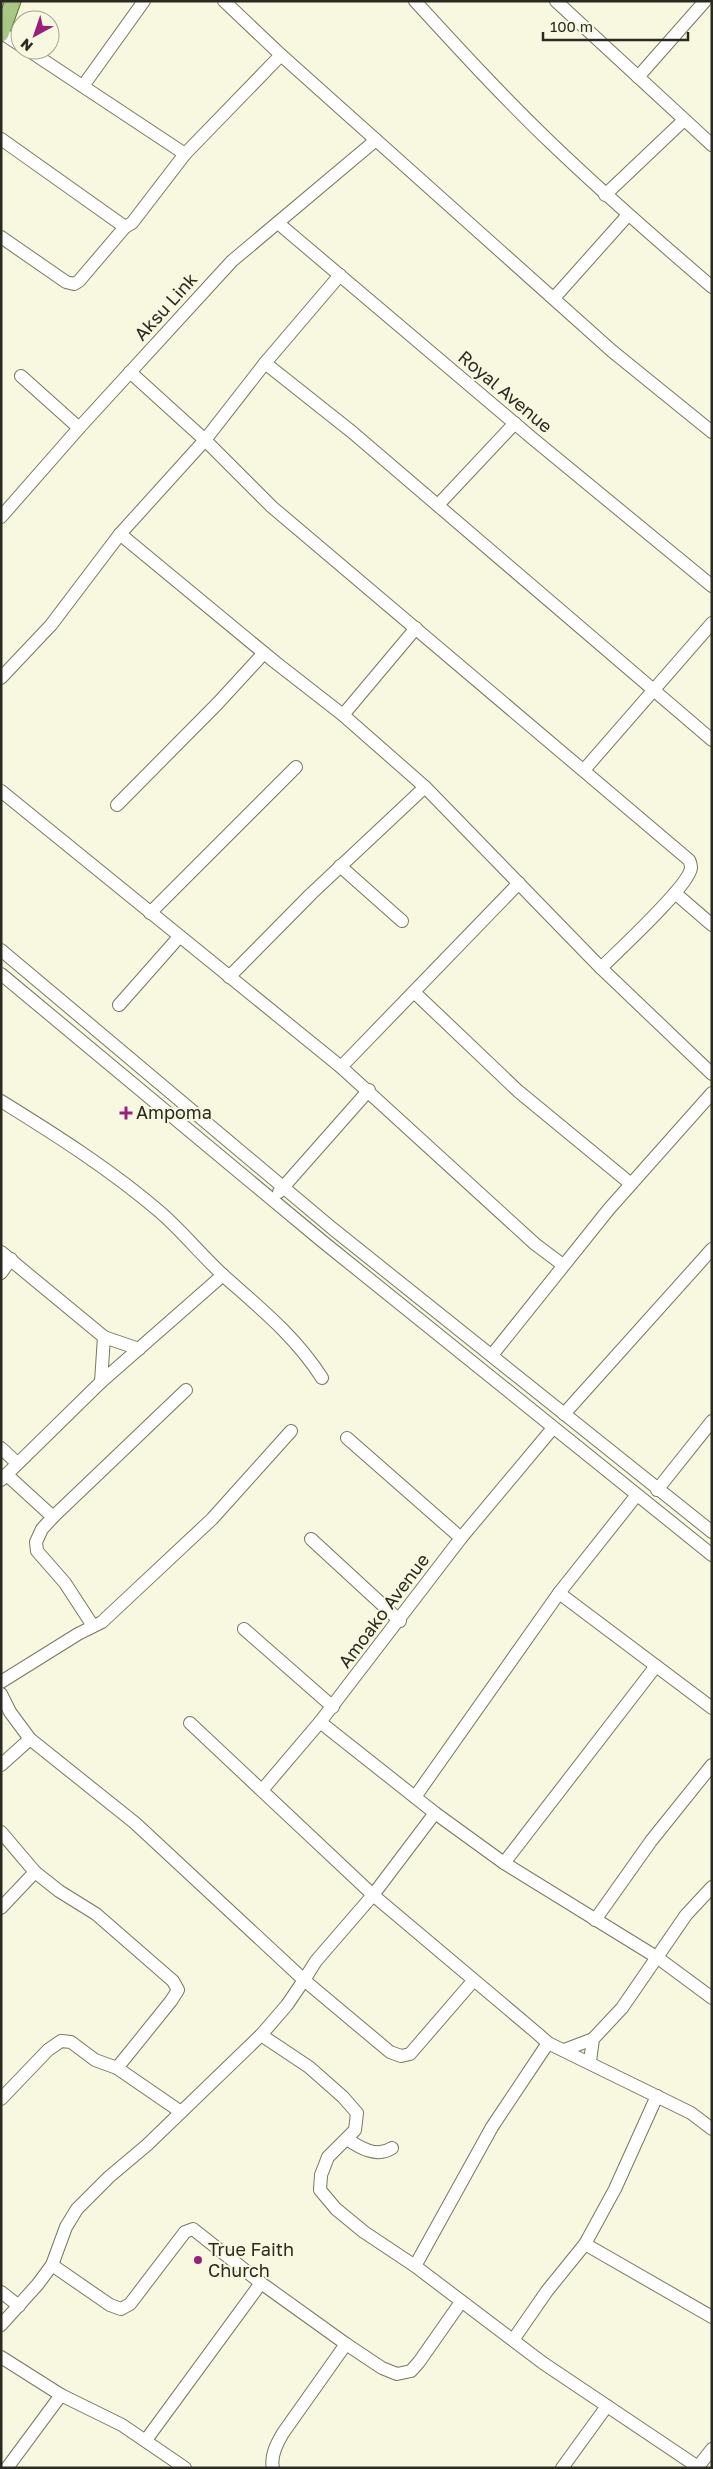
<svg xmlns="http://www.w3.org/2000/svg" width="713" height="2469" viewBox="0 0 713 2469" font-family="'Golos Text',sans-serif">
<rect width="100%" height="100%" fill="#f8f8e0"/>
<g fill="none" stroke-linecap="round" stroke-linejoin="round">
<!-- minor casing -->
<g stroke="#777762" stroke-width="14">
<g id="minor">
<polyline points="224,1 281,55 612,351 712,432"/>
<path d="M415,1C459,49 503,97 550,142C602,192 657,240 712,287"/>
<polyline points="556,1 712,145"/>
<polyline points="2,33 20,45"/>
<polyline points="28,50 185,154 281,55"/>
<polyline points="638,77 705,1"/>
<polyline points="83,86 144,1"/>
<polyline points="1,139 125,227 132,223 185,154"/>
<polyline points="605,195 684,120"/>
<polyline points="278,223 532,438 712,586"/>
<polyline points="1,237 66,282 74,284 79,281 125,227"/>
<polyline points="554,298 628,215"/>
<polyline points="265,363 352,432 712,740"/>
<path d="M130,372L205,440L272,507L689,860C690,861 691,866 691,868C689,886 617,952 601,968"/>
<polyline points="21,376 79,428"/>
<polyline points="438,505 515,423"/>
<polyline points="1,517 79,428 232,261 376,140"/>
<polyline points="120,534 275,662 343,715 425,787 601,968 712,1074"/>
<polyline points="1,678 51,625 120,534 205,440 265,363 340,275"/>
<polyline points="343,715 416,628"/>
<polyline points="584,770 712,623"/>
<polyline points="1,791 341,1067 535,1244 563,1265"/>
<polyline points="117,805 218,703 264,653"/>
<polyline points="340,866 402,921"/>
<polyline points="675,893 712,925"/>
<polyline points="150,913 296,767"/>
<polyline points="1,950 333,1229 712,1532"/>
<polyline points="1,974 322,1241 712,1555"/>
<polyline points="229,977 311,894 425,787"/>
<polyline points="414,992 518,1091 631,1184"/>
<polyline points="119,1005 179,937"/>
<polyline points="341,1067 519,883"/>
<path d="M1,1101C56,1135 111,1170 160,1212C183,1232 202,1256 225,1277C260,1308 296,1337 322,1378"/>
<polyline points="279,1192 369,1090"/>
<polyline points="1,1252 104,1337 101,1382"/>
<polyline points="1,1273 11,1259"/>
<polyline points="104,1337 139,1349"/>
<polyline points="492,1355 609,1209 712,1093"/>
<polyline points="564,1414 712,1249"/>
<polyline points="553,1428 461,1538 320,1722 435,1813 504,1863 658,1958 712,1998"/>
<polyline points="347,1438 461,1538"/>
<polyline points="1,1448 17,1463"/>
<polyline points="7,1475 53,1517"/>
<polyline points="1,1480 101,1382 223,1275"/>
<polyline points="657,1490 712,1421"/>
<polyline points="311,1539 400,1621"/>
<polyline points="559,1593 712,1708"/>
<polyline points="93,1626 65,1583 37,1551 36,1542 42,1529 53,1517 186,1390"/>
<polyline points="244,1629 333,1707"/>
<polyline points="1,1682 78,1634 102,1622 212,1519 291,1431"/>
<polyline points="1,1694 10,1712 30,1739 135,1823 304,1980 316,1961 373,1895 435,1813"/>
<polyline points="190,1723 373,1895 538,2034 548,2043 691,2113 712,2129"/>
<polyline points="1,1765 30,1739"/>
<polyline points="263,1789 320,1722"/>
<polyline points="415,1797 559,1593 636,1496"/>
<polyline points="1,1832 35,1872 59,1891 96,1914 173,1981 178,1990 171,2001 117,2068"/>
<polyline points="504,1863 656,1666"/>
<polyline points="1,1908 35,1872"/>
<polyline points="595,1920 651,1841 712,1765"/>
<polyline points="261,2035 309,2067 343,2097 357,2113 355,2130 328,2157 321,2175 320,2190 336,2209 364,2232 415,2266 543,2363 698,2467"/>
<polyline points="564,2050 593,2039"/>
<polyline points="590,2061 593,2039 622,2008 686,1915 712,1887"/>
<polyline points="1,2099 48,2050 61,2041 71,2042 95,2060 117,2068 181,2112"/>
<path d="M347,2139C360,2148 377,2158 392,2148"/>
<polyline points="585,2244 712,2317"/>
<polyline points="52,2265 110,2305 121,2309 130,2304 185,2232 193,2229 261,2283 346,2344 382,2368 397,2374 411,2371 419,2362 461,2302"/>
<polyline points="415,2266 492,2127 548,2043"/>
<polyline points="1,2292 19,2306"/>
<polyline points="1,2325 38,2284 52,2265 66,2227 77,2209 109,2177 147,2145 261,2035 287,2005 304,1980 390,2052 401,2056 410,2054 473,1981"/>
<polyline points="513,2340 547,2291 585,2244 615,2189 657,2096"/>
<polyline points="1,2357 61,2395 122,2425 185,2468"/>
<polyline points="146,2440 261,2283"/>
<polyline points="7,2468 61,2395"/>
<path d="M273,2468C270,2456 277,2443 283,2433L346,2344"/>
<polyline points="562,2468 607,2406"/>
<polyline points="697,2468 712,2449"/>
</g>
</g>
<!-- major casing -->
<g stroke="#55792d" stroke-width="17">
<polyline id="major" points="1,34 13,1"/>
</g>
<!-- minor -->
<use href="#minor" stroke="#fff" stroke-width="12"/>
<!-- major -->
<use href="#major" stroke="#a7c885" stroke-width="15"/>
</g>
<!-- markers -->
<g fill="#99207a" stroke="#f8f8e0" stroke-width="2">
<path d="M123.5 1105.5h5v5h5v5h-5v5h-5v-5h-5v-5h5z"/>
<circle cx="198" cy="2260" r="5"/>
</g>
<g text-anchor="middle" stroke-width="4" stroke-linejoin="round" paint-order="stroke">
<!-- street labels -->
<g font-size="18" fill="#2a2a21" stroke="#f8f8e0">
<text transform="translate(166 307) rotate(-48)" y="6">Aksu Link</text>
<text transform="translate(505 392) rotate(40)" y="6">Royal Avenue</text>
<text transform="translate(384 1611) rotate(-53)" y="6">Amoako Avenue</text>
</g>
<!-- poi labels -->
<g font-size="18" fill="#2a2a21" stroke="#f8f8e0" text-anchor="start">
<text x="136" y="1119">Ampoma</text>
<text x="208" y="2256">True Faith<tspan x="208" dy="21">Church</tspan></text>
</g>
</g>
<!-- border -->
<rect width="713" height="2469" fill="none" stroke="#2a2a21" stroke-width="5"/>
<!-- north arrow -->
<g transform="translate(35 35) rotate(220)"><circle r="24" fill="#f8f8e0" stroke="#a6a694"/>
<path d="M0-4L9 19L0 12L-9 19Z" fill="#99207a"/>
<text y="-8" font-size="14" font-weight="bold" text-anchor="middle" fill="#2a2a21">N</text>
</g>
<!-- scale -->
<path d="M543 32v8h145v-8" fill="none" stroke="#2a2a21" stroke-width="2.5"/>
<text x="550" y="32" font-size="15" fill="#2a2a21" stroke="#f8f8e0" stroke-width="4" paint-order="stroke">100 m</text>
</svg>
